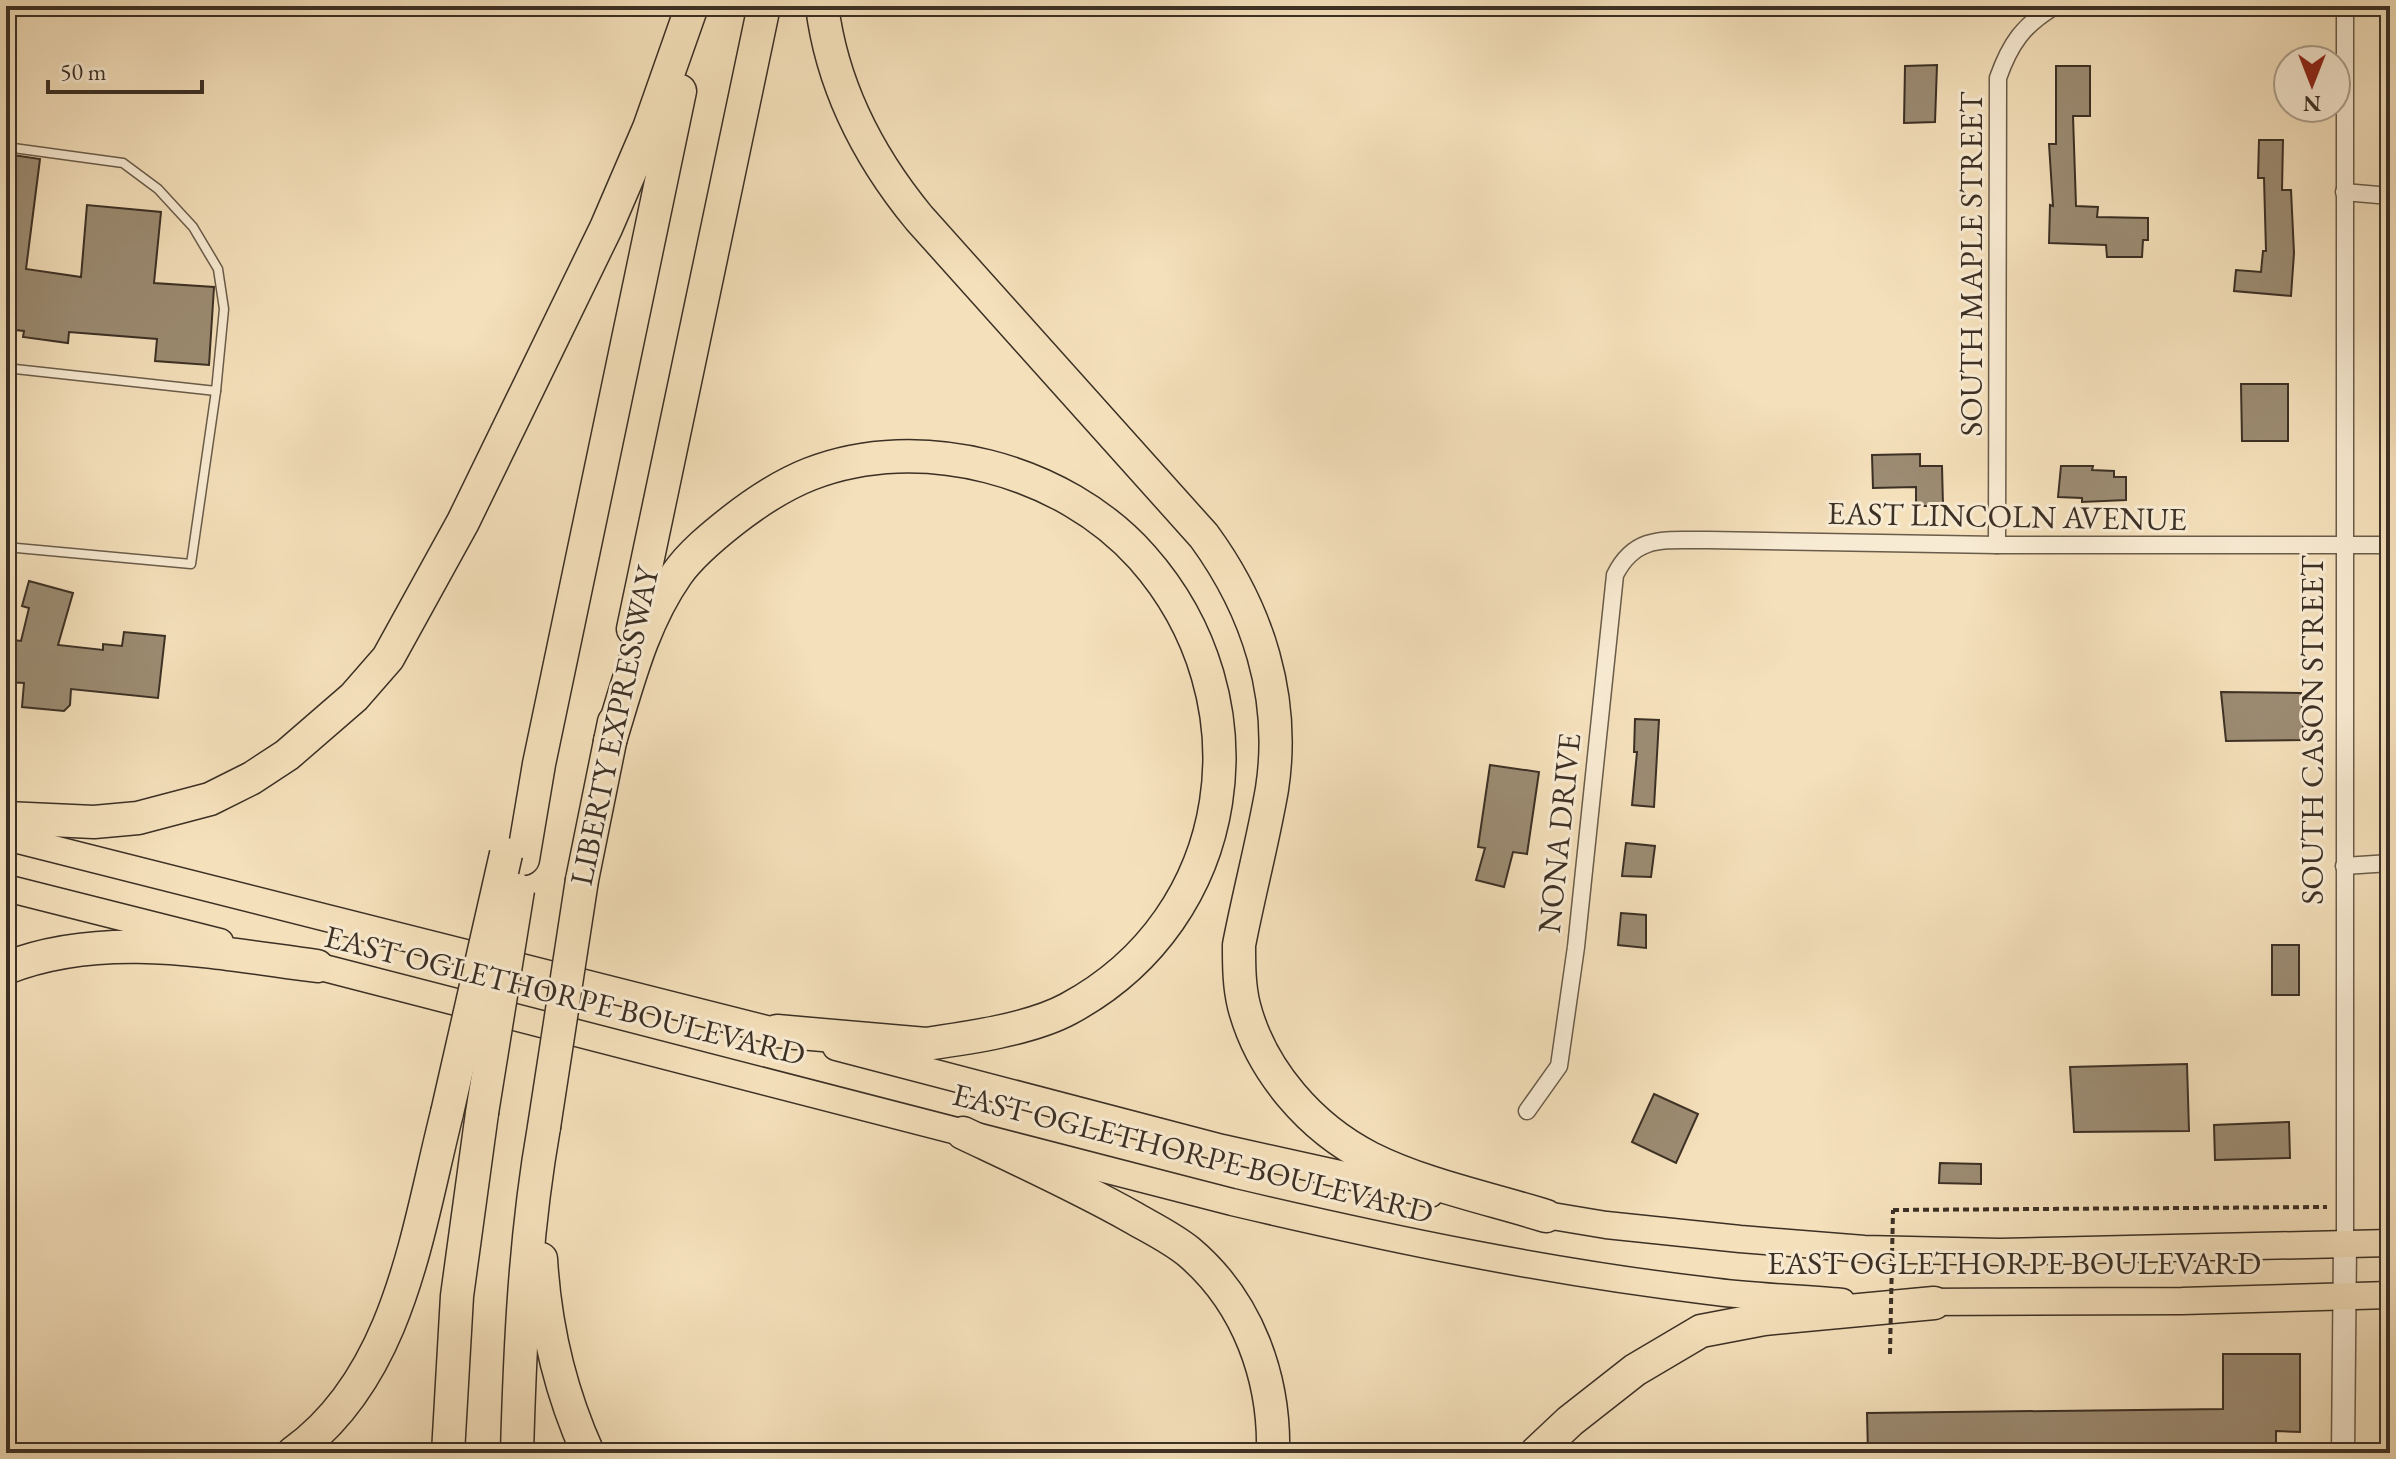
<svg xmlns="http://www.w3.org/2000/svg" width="2396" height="1459" viewBox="0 0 2396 1459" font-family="'EB Garamond',serif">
<rect width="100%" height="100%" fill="#f4e0bb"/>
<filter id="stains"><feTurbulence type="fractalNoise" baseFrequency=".0025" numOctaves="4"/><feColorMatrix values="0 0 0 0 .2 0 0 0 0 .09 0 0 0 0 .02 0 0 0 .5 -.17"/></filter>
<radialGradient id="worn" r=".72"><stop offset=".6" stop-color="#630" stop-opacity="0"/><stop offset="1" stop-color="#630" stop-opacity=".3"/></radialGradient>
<!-- building -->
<g fill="#9c8c73" stroke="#3c3025" stroke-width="2">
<polygon points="1937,65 1935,122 1904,123 1905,66"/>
<polygon points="2056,66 2090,66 2090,116 2073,116 2076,206 2098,207 2097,217 2148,218 2148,240 2143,240 2142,257 2107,257 2106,245 2049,243 2050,205 2053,206 2049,144 2056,144"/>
<polygon points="2259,140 2283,140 2282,190 2291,190 2294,253 2291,296 2234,291 2236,270 2261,272 2263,251 2266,251 2264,178 2258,178"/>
<polygon points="6,154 40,159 26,269 81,277 87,205 161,212 154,283 214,287 209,365 155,361 157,339 69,332 68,343 23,337 24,331 6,329"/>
<polygon points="2241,384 2288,384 2288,441 2242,441"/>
<polygon points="1920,454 1920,466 1942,466 1943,506 1916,506 1916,487 1873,488 1872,455"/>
<polygon points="2061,466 2093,466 2092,470 2114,471 2114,477 2126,477 2126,500 2082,502 2082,498 2058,497"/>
<polygon points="29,581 73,593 58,645 103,650 103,644 122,646 124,632 165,636 158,698 71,689 70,705 64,711 22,707 24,683 6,682 6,639 21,641 29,608 22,606"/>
<polygon points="2221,692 2301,693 2304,740 2226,741"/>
<polygon points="1635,719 1659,720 1654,807 1632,805 1637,752 1634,752"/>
<polygon points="1490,765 1539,772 1527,854 1513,852 1504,887 1476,880 1485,848 1478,847"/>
<polygon points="1626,843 1655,846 1651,877 1622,876"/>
<polygon points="1621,913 1646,915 1646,948 1618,945"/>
<rect x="2272" y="945" width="27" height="50"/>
<polygon points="2187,1064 2189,1131 2074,1132 2070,1067"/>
<polygon points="1654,1094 1698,1114 1676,1163 1632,1142"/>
<polygon points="2289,1122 2290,1158 2215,1160 2214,1125"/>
<polygon points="1940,1163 1981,1164 1981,1184 1939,1183"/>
<polygon points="2223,1354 2300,1354 2300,1432 2276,1431 2276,1453 1868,1453 1867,1413 2223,1409"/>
</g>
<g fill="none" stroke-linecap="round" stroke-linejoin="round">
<!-- service casing -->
<g stroke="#6a5c4a" stroke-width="11">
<g id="service">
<polyline points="6,147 123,163 158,189 193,227 218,269 224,309 216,391 6,368"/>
<polyline points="6,547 191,564 216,391"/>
</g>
</g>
<!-- minor casing -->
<g stroke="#6a5c4a" stroke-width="19">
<g id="minor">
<polyline points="2345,6 2345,1244"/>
<polyline points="2344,192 2390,196"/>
<path d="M1997,545L1998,78C2010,44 2023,25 2055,6"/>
<polyline points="2344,866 2390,863"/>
<path d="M1527,1111L1559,1066L1576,947L1615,575C1636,533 1667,541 1708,540L1997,545H2390"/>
</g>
</g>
<!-- tertiary casing -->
<g stroke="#6a5c4a" stroke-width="25">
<polyline id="tertiary" points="2343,1453 2345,1244"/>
</g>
<!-- primary casing -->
<g stroke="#3c3025" stroke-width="29">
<g id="primary">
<polyline points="6,837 794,1036"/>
<polyline points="6,888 220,942"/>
<path d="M301,962L1232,1202C1390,1239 1548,1272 1709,1291C1753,1297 1798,1298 1842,1302"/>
<polyline points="836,1047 1222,1148 1430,1194"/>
<polyline points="1528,1212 1606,1225 1740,1239 1864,1249 2000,1252 2390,1243"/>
<polyline points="1917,1302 2182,1301 2390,1295"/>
</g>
</g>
<!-- motorway casing -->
<g stroke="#3c3025" stroke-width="35">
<g id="motorway">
<path d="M822,6C832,86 868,156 919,218L1204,536C1258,610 1286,697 1272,789C1263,841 1249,893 1239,945C1239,965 1239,986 1244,1006C1261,1071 1311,1128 1370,1158C1424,1185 1488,1198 1546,1216"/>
<polyline points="633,629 764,6"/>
<path d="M610,741C628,683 642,624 677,574C691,554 713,536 732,521C755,503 782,485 810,474C920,431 1064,469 1142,557C1268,699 1238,918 1068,1009C1031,1029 968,1038 926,1044L777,1031"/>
<polyline points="6,818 94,822 138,818 210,799 252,778 287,755 354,697 388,658 463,522 606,228 649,128 692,6"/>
<polyline points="523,859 539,764 680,91"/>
<polyline points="582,880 614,722"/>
<path d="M6,968C105,929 215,953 317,966"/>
<path d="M963,1133C1020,1160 1077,1186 1132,1217C1151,1228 1172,1238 1189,1252C1248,1302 1275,1378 1273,1453"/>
<path d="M541,1259C545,1327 560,1391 588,1453"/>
<path d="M293,1453C400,1376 417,1231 447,1113"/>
<polyline points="448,1453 457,1296 482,1113"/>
<path d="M517,1453C520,1344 525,1235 544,1127"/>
<polyline points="1536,1453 1570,1421 1635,1370 1701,1331 1764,1319 1934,1303"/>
</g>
</g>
<!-- path -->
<polyline stroke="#3c3025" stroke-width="4" stroke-dasharray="6 4" stroke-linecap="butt" points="1893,1210 2327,1207"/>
<!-- service -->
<use href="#service" stroke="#f8ebd3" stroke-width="8"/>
<!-- minor -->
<use href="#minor" stroke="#f8ebd3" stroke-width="16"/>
<!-- tertiary -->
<use href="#tertiary" stroke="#f8ebd3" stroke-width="22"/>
<!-- primary -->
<use href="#primary" stroke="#f4e0bb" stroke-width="26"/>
<!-- motorway -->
<use href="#motorway" stroke="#f4e0bb" stroke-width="32"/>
<!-- motorway-bridge casing -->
<g stroke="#3c3025" stroke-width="35" stroke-linecap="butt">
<g id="motorway-bridge">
<polyline points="447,1113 506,854"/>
<polyline points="482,1113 518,890"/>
<polyline points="544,1127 582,880"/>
</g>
</g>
<!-- path-bridge -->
<polyline stroke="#3c3025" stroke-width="4" stroke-dasharray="6 4" stroke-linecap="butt" points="1890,1354 1893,1210"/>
<!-- motorway-bridge -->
<use href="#motorway-bridge" stroke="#f4e0bb" stroke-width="32"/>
</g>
<g text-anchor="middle" stroke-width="6" stroke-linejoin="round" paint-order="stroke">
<!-- street labels -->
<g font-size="32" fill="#3c3025" stroke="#f8ebd3">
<text transform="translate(1971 264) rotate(-90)" y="11">SOUTH MAPLE STREET</text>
<text transform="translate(2007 516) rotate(1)" y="11">EAST LINCOLN AVENUE</text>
<text transform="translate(614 726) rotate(-78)" y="11">LIBERTY EXPRESSWAY</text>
<text transform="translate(2312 730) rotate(-90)" y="11">SOUTH CASON STREET</text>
<text transform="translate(1559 833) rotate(-84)" y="11">NONA DRIVE</text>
<text transform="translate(565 995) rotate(14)" y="11">EAST OGLETHORPE BOULEVARD</text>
<text transform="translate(1193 1153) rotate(14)" y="11">EAST OGLETHORPE BOULEVARD</text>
<text x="2014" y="1274">EAST OGLETHORPE BOULEVARD</text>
</g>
</g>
<!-- margin -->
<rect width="2396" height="1459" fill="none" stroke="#f4e0bb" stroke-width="32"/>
<rect x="8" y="8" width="2380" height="1443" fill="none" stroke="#3c3025" stroke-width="4"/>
<rect x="16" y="16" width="2364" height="1427" fill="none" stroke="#3c3025" stroke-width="2"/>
<!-- north arrow -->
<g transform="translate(2312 84) rotate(180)"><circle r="38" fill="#f8ebd3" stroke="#ada08d" stroke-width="2"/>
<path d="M0-6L14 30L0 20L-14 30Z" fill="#8f2418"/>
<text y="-12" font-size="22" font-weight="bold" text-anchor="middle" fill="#3c3025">N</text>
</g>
<!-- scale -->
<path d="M48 80v12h154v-12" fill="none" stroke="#3c3025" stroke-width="4"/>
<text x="60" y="80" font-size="24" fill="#3c3025" stroke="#f8ebd3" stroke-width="6" paint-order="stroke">50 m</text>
<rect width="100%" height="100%" filter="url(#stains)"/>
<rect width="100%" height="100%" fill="url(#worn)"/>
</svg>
